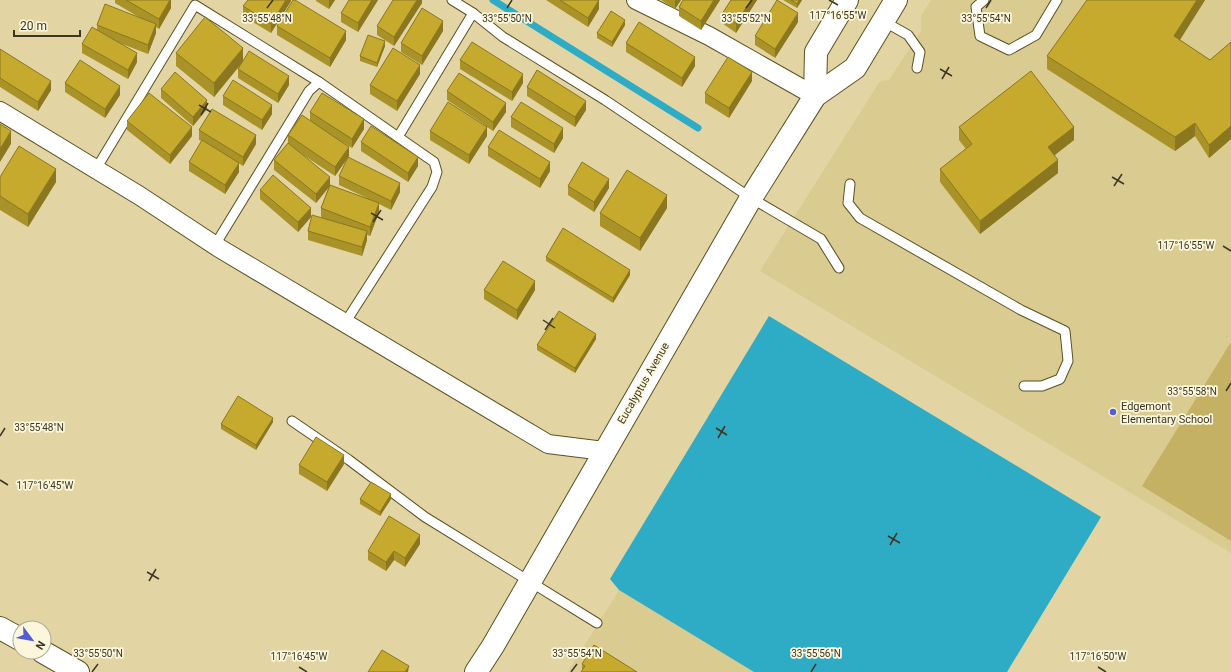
<svg xmlns="http://www.w3.org/2000/svg" width="1231" height="672" viewBox="0 0 1231 672" font-family="Roboto,sans-serif">
<rect width="100%" height="100%" fill="#e2d5a3"/>
<!-- built -->
<g fill="#dacb91">
<polygon points="931,0 1231,0 1231,553 760,271 880,81 889,80 921,31 921,16"/>
<polygon points="619,590 754,672 568,672"/>
</g>
<!-- green -->
<polygon fill="#c4b163" points="1231,342 1231,541 1142,486"/>
<!-- water -->
<polygon fill="#2eabc5" points="769,316 1101,517 1007,672 754,672 619,590 610,579"/>
<g fill="none" stroke-linecap="round" stroke-linejoin="round">
<!-- stream -->
<polyline stroke="#2eabc5" stroke-width="7" points="493,0 698,128"/>
<!-- service casing -->
<g stroke="#5c5122" stroke-width="11">
<g id="service">
<polyline points="452,0 473,13"/>
<polyline points="984,0 976,7 980,36 1009,50 1036,35 1057,0"/>
<polyline points="883,21 908,35 920,52 917,68"/>
<polyline points="398,137 473,13 503,37 605,100 751,198 821,239 839,268"/>
<polyline points="96,169 195,5 319,82"/>
<polyline points="850,184 848,203 860,218 1021,310 1065,331 1068,361 1060,379 1042,386 1024,386"/>
<polyline points="215,245 309,91 319,82 434,162 437,172 432,187 345,323"/>
<polyline points="292,421 349,460 425,517 597,623"/>
</g>
</g>
<!-- minor casing -->
<g stroke="#5c5122" stroke-width="20">
<g id="minor">
<polyline points="636,0 709,36 815,96"/>
<polyline points="0,111 140,196 219,248 548,444 604,451"/>
</g>
</g>
<!-- secondary casing -->
<g stroke="#5c5122" stroke-width="24">
<g id="secondary">
<polyline points="815,96 816,52 847,0"/>
<polyline points="0,628 20,639"/>
<polyline points="43,652 78,672"/>
<polyline points="476,672 493,646 751,198 815,96 855,68 896,0"/>
</g>
</g>
<!-- service -->
<use href="#service" stroke="#fff" stroke-width="9"/>
<!-- minor -->
<use href="#minor" stroke="#fff" stroke-width="18"/>
<!-- secondary -->
<use href="#secondary" stroke="#fff" stroke-width="22"/>
</g>
<!-- wall -->
<g fill="#a99228">
<polygon points="115,0 171,0 171,8 159,29 156,27 156,33 148,54 122,44 137,62 128,79 82,53 82,44 97,30 97,25 142,19 115,3"/>
<polygon points="291,0 291,1 271,33 243,16 243,6"/>
<polygon points="316,0 335,0 329,9 316,1"/>
<polygon points="378,0 358,32 341,22 341,13"/>
<polygon points="422,0 422,3 394,46 377,35 377,26"/>
<polygon points="546,0 599,0 599,9 588,27"/>
<polygon points="661,0 681,0 675,9"/>
<polygon points="683,0 720,0 701,30 679,16 679,7"/>
<polygon points="731,0 757,0 736,33 722,23 722,14"/>
<polygon points="783,0 802,0 797,8"/>
<polygon points="1087,0 1205,0 1180,40 1210,60 1231,42 1231,139 1209,158 1195,136 1175,151 1047,69 1047,56"/>
<polygon points="798,22 775,58 755,45 755,36"/>
<polygon points="625,25 612,47 597,38 597,33"/>
<polygon points="277,26 346,40 330,67 277,35"/>
<polygon points="443,31 422,65 401,52 401,43"/>
<polygon points="626,43 695,66 682,87 626,52"/>
<polygon points="385,46 377,67 360,61 360,56"/>
<polygon points="0,49 51,90 38,111 0,87"/>
<polygon points="176,53 243,61 289,85 278,103 238,78 238,69 243,62 214,97 176,66"/>
<polygon points="460,60 523,83 512,101 460,69"/>
<polygon points="420,74 397,111 370,94 370,85"/>
<polygon points="752,81 729,118 705,103 705,93"/>
<polygon points="65,83 120,95 105,118 65,92"/>
<polygon points="527,87 586,110 575,127 527,96"/>
<polygon points="161,89 207,109 193,126 161,98"/>
<polygon points="447,91 506,112 493,131 487,127 487,136 469,164 430,140 430,131 485,125 447,100"/>
<polygon points="223,96 272,114 262,130 223,105"/>
<polygon points="310,112 364,129 352,148 337,139 349,156 335,176 300,153 330,185 369,199 339,185 339,176 400,192 391,210 379,204 379,212 370,236 367,235 367,240 362,256 308,240 308,231 321,217 321,208 329,186 316,203 274,170 274,160 288,143 288,135 310,120"/>
<polygon points="511,117 563,138 554,153 511,127"/>
<polygon points="127,121 192,136 170,164 127,130"/>
<polygon points="959,127 1074,140 1055,155 1058,173 980,234 940,182 940,169 966,149 959,140"/>
<polygon points="199,130 256,144 243,166 227,156 239,172 225,194 189,171 189,162 202,141 199,140"/>
<polygon points="361,142 418,166 408,182 361,151"/>
<polygon points="488,147 550,171 540,188 488,156"/>
<polygon points="0,177 56,182 28,227 0,210"/>
<polygon points="568,186 609,188 594,212 568,195"/>
<polygon points="260,190 311,217 298,232 260,199"/>
<polygon points="667,208 640,251 600,226 600,213"/>
<polygon points="546,257 630,275 613,303 546,261"/>
<polygon points="484,290 535,290 517,320 484,299"/>
<polygon points="596,339 575,373 537,350 537,345"/>
<polygon points="273,422 256,450 221,429 221,424"/>
<polygon points="344,464 327,491 299,474 299,465"/>
<polygon points="360,499 391,499 380,516 360,504"/>
<polygon points="420,544 405,567 394,560 386,571 368,560 368,551"/>
<polygon points="582,664 637,672 582,671"/>
</g>
<!-- shaded-wall -->
<g fill="#8a7720">
<polygon points="170,0 171,0 171,8 159,29 159,19"/>
<polygon points="286,0 291,0 291,1 271,33 271,24"/>
<polygon points="329,0 335,0 329,9"/>
<polygon points="372,0 378,0 358,32 358,23"/>
<polygon points="417,0 422,0 422,3 394,46 394,37"/>
<polygon points="599,0 599,9 588,27 588,18"/>
<polygon points="675,0 681,0 675,9"/>
<polygon points="714,0 720,0 701,30 701,21"/>
<polygon points="751,0 757,0 736,33 736,23"/>
<polygon points="799,0 802,0 797,8 797,4"/>
<polygon points="1197,0 1205,0 1174,49 1174,36"/>
<polygon points="798,13 798,22 775,58 775,49"/>
<polygon points="625,20 625,25 612,47 612,42"/>
<polygon points="443,21 443,31 422,65 422,56"/>
<polygon points="156,24 156,33 148,54 148,45"/>
<polygon points="346,31 346,40 330,67 330,58"/>
<polygon points="385,41 385,46 377,67 377,63"/>
<polygon points="243,48 243,61 214,97 214,83"/>
<polygon points="137,53 137,62 128,79 128,70"/>
<polygon points="695,57 695,66 682,87 682,78"/>
<polygon points="420,65 420,74 397,111 397,101"/>
<polygon points="752,72 752,81 729,118 729,108"/>
<polygon points="523,74 523,83 512,101 512,92"/>
<polygon points="289,76 289,85 278,103 278,94"/>
<polygon points="51,81 51,90 38,111 38,102"/>
<polygon points="120,86 120,95 105,118 105,109"/>
<polygon points="207,100 207,109 193,126 193,117"/>
<polygon points="586,101 586,110 575,127 575,117"/>
<polygon points="506,103 506,112 493,131 493,122"/>
<polygon points="272,105 272,114 262,130 262,120"/>
<polygon points="364,119 364,129 352,148 352,139"/>
<polygon points="1195,123 1195,136 1175,151 1175,137"/>
<polygon points="1231,126 1231,139 1209,158 1209,145"/>
<polygon points="192,127 192,136 170,164 170,155"/>
<polygon points="487,127 487,136 469,164 469,155"/>
<polygon points="1074,127 1074,140 1048,160 1048,147"/>
<polygon points="563,128 563,138 554,153 554,144"/>
<polygon points="11,131 11,144 0,162 0,149"/>
<polygon points="256,135 256,144 243,166 243,157"/>
<polygon points="349,147 349,156 335,176 335,167"/>
<polygon points="418,157 418,166 408,182 408,173"/>
<polygon points="1058,160 1058,173 980,234 980,221"/>
<polygon points="550,162 550,171 540,188 540,179"/>
<polygon points="239,163 239,172 225,194 225,185"/>
<polygon points="56,169 56,182 28,227 28,214"/>
<polygon points="330,177 330,186 316,203 316,194"/>
<polygon points="609,179 609,188 594,212 594,202"/>
<polygon points="400,183 400,192 391,210 391,201"/>
<polygon points="667,195 667,208 640,251 640,238"/>
<polygon points="379,203 379,212 370,236 370,227"/>
<polygon points="311,208 311,217 298,232 298,222"/>
<polygon points="367,231 367,240 362,256 362,247"/>
<polygon points="630,270 630,275 613,303 613,298"/>
<polygon points="535,281 535,290 517,320 517,310"/>
<polygon points="596,334 596,339 575,373 575,368"/>
<polygon points="273,418 273,422 256,450 256,445"/>
<polygon points="344,455 344,464 327,491 327,482"/>
<polygon points="391,494 391,499 380,516 380,512"/>
<polygon points="420,535 420,544 405,567 405,558"/>
<polygon points="394,551 394,560 386,571 386,562"/>
<polygon points="409,666 408,672 405,672"/>
</g>
<!-- building -->
<g fill="#c5aa2e" stroke="#8a7720">
<polygon points="126,0 170,0 159,19"/>
<polygon points="248,0 286,0 271,24 243,6"/>
<polygon points="293,0 295,0 346,31 330,58 277,26"/>
<polygon points="349,0 372,0 358,23 341,13"/>
<polygon points="393,0 417,0 394,37 377,26"/>
<polygon points="560,0 599,0 588,18"/>
<polygon points="683,0 714,0 701,21 679,7"/>
<polygon points="731,0 751,0 736,23 722,14"/>
<polygon points="777,0 798,13 775,49 755,36"/>
<polygon points="791,0 799,0 797,4"/>
<polygon points="1087,0 1197,0 1174,36 1210,60 1231,42 1231,126 1209,145 1195,123 1175,137 1047,56"/>
<polygon points="105,4 156,24 148,45 97,25"/>
<polygon points="422,8 443,21 422,56 401,43"/>
<polygon points="611,11 625,20 612,42 597,33"/>
<polygon points="205,17 243,48 214,83 176,53"/>
<polygon points="639,22 695,57 682,78 626,43"/>
<polygon points="92,27 137,53 128,70 82,44"/>
<polygon points="368,35 385,41 377,63 360,56"/>
<polygon points="472,42 523,74 512,92 460,60"/>
<polygon points="393,48 420,65 397,101 370,85"/>
<polygon points="0,49 51,81 38,102 0,78"/>
<polygon points="249,51 289,76 278,94 238,69"/>
<polygon points="728,57 752,72 729,108 705,93"/>
<polygon points="80,60 120,86 105,109 65,83"/>
<polygon points="537,70 586,101 575,117 527,87"/>
<polygon points="1031,71 1074,127 1048,147 1058,160 980,221 940,169 972,144 959,127"/>
<polygon points="175,72 207,100 193,117 161,89"/>
<polygon points="459,73 506,103 493,122 447,91"/>
<polygon points="233,80 272,105 262,120 223,96"/>
<polygon points="149,93 192,127 170,155 127,121"/>
<polygon points="322,93 364,119 352,139 310,112"/>
<polygon points="448,102 487,127 469,155 430,131"/>
<polygon points="521,102 563,128 554,144 511,117"/>
<polygon points="212,109 256,135 243,157 199,130"/>
<polygon points="302,115 349,147 335,167 288,135"/>
<polygon points="0,124 11,131 0,149"/>
<polygon points="371,126 418,157 408,173 361,142"/>
<polygon points="499,130 550,162 540,179 488,147"/>
<polygon points="202,140 239,163 225,185 189,162"/>
<polygon points="288,143 330,177 316,194 274,160"/>
<polygon points="19,146 56,169 28,214 0,196 0,177"/>
<polygon points="348,157 400,183 391,201 339,176"/>
<polygon points="582,162 609,179 594,202 568,186"/>
<polygon points="627,170 667,195 640,238 600,213"/>
<polygon points="273,175 311,208 298,222 260,190"/>
<polygon points="330,185 379,203 370,227 321,208"/>
<polygon points="312,215 367,231 362,247 308,231"/>
<polygon points="563,228 630,270 613,298 546,257"/>
<polygon points="503,261 535,281 517,310 484,290"/>
<polygon points="559,311 596,334 575,368 537,345"/>
<polygon points="238,396 273,418 256,445 221,424"/>
<polygon points="316,437 344,455 327,482 299,465"/>
<polygon points="371,482 391,494 380,512 360,499"/>
<polygon points="389,516 420,535 405,558 394,551 386,562 368,551"/>
<polygon points="594,645 637,672 581,672 585,666 582,664"/>
<polygon points="382,650 409,666 405,672 368,672"/>
</g>
<!-- ticks -->
<path fill="none" stroke="#3c3723" stroke-width="1.5" d="M829,0L838,5M267,8L273,0M507,8L512,0M746,8L752,0M986,8L991,0M940,69L952,76M942,79L949,67M199,105L211,112M201,115L208,103M1112,177L1124,184M1114,186L1122,174M371,213L383,220M373,222L381,210M1223,246L1231,251M543,320L555,328M545,330L553,318M1226,391L1231,383M716,428L727,435M0,436L5,428M718,438L725,426M0,480L8,485M888,536L900,543M890,545L897,533M147,572L159,579M149,581L156,569M299,667L307,672M1098,667L1106,672M92,672L98,664M571,672L577,664M811,672L816,664"/>
<!-- markers -->
<circle fill="#565ed5" stroke="#fcf6dd" stroke-width="1.5" cx="1113" cy="412" r="4"/>
<g text-anchor="middle" stroke-width="3.5" stroke-linejoin="round" paint-order="stroke">
<!-- street labels -->
<g font-size="11" fill="#3c3723" stroke="#fcf6dd">
<text transform="translate(643 383) rotate(-60)" y="4">Eucalyptus Avenue</text>
</g>
<!-- poi labels -->
<g font-size="11" fill="#3c3723" stroke="#fcf6dd" text-anchor="start">
<text x="1121" y="410">Edgemont<tspan x="1121" dy="13">Elementary School</tspan></text>
</g>
</g>
<g font-size="10" text-anchor="middle" fill="#3c3723" stroke="#fcf6dd" stroke-width="3.5" stroke-linejoin="round" paint-order="stroke">
<text x="838" y="19">117°16'55"W</text>
<text x="267" y="22">33°55'48"N</text>
<text x="507" y="22">33°55'50"N</text>
<text x="746" y="22">33°55'52"N</text>
<text x="986" y="22">33°55'54"N</text>
<text x="1186" y="249">117°16'55"W</text>
<text x="1192" y="395">33°55'58"N</text>
<text x="39" y="431">33°55'48"N</text>
<text x="45" y="489">117°16'45"W</text>
<text x="98" y="657">33°55'50"N</text>
<text x="577" y="657">33°55'54"N</text>
<text x="816" y="657">33°55'56"N</text>
<text x="299" y="660">117°16'45"W</text>
<text x="1098" y="660">117°16'50"W</text>
</g>
<!-- north arrow -->
<g transform="translate(32 640) rotate(122)"><circle r="19" fill="#fcf6dd" stroke="#afaa93"/>
<path d="M0-3L7 15L0 10L-7 15Z" fill="#565ed5"/>
<text y="-6" font-size="11" font-weight="bold" text-anchor="middle" fill="#3c3723">N</text>
</g>
<!-- scale -->
<path d="M14 30v6h66v-6" fill="none" stroke="#3c3723" stroke-width="2"/>
<text x="20" y="30" font-size="12" fill="#3c3723" stroke="#fcf6dd" stroke-width="3" paint-order="stroke">20 m</text>
</svg>
